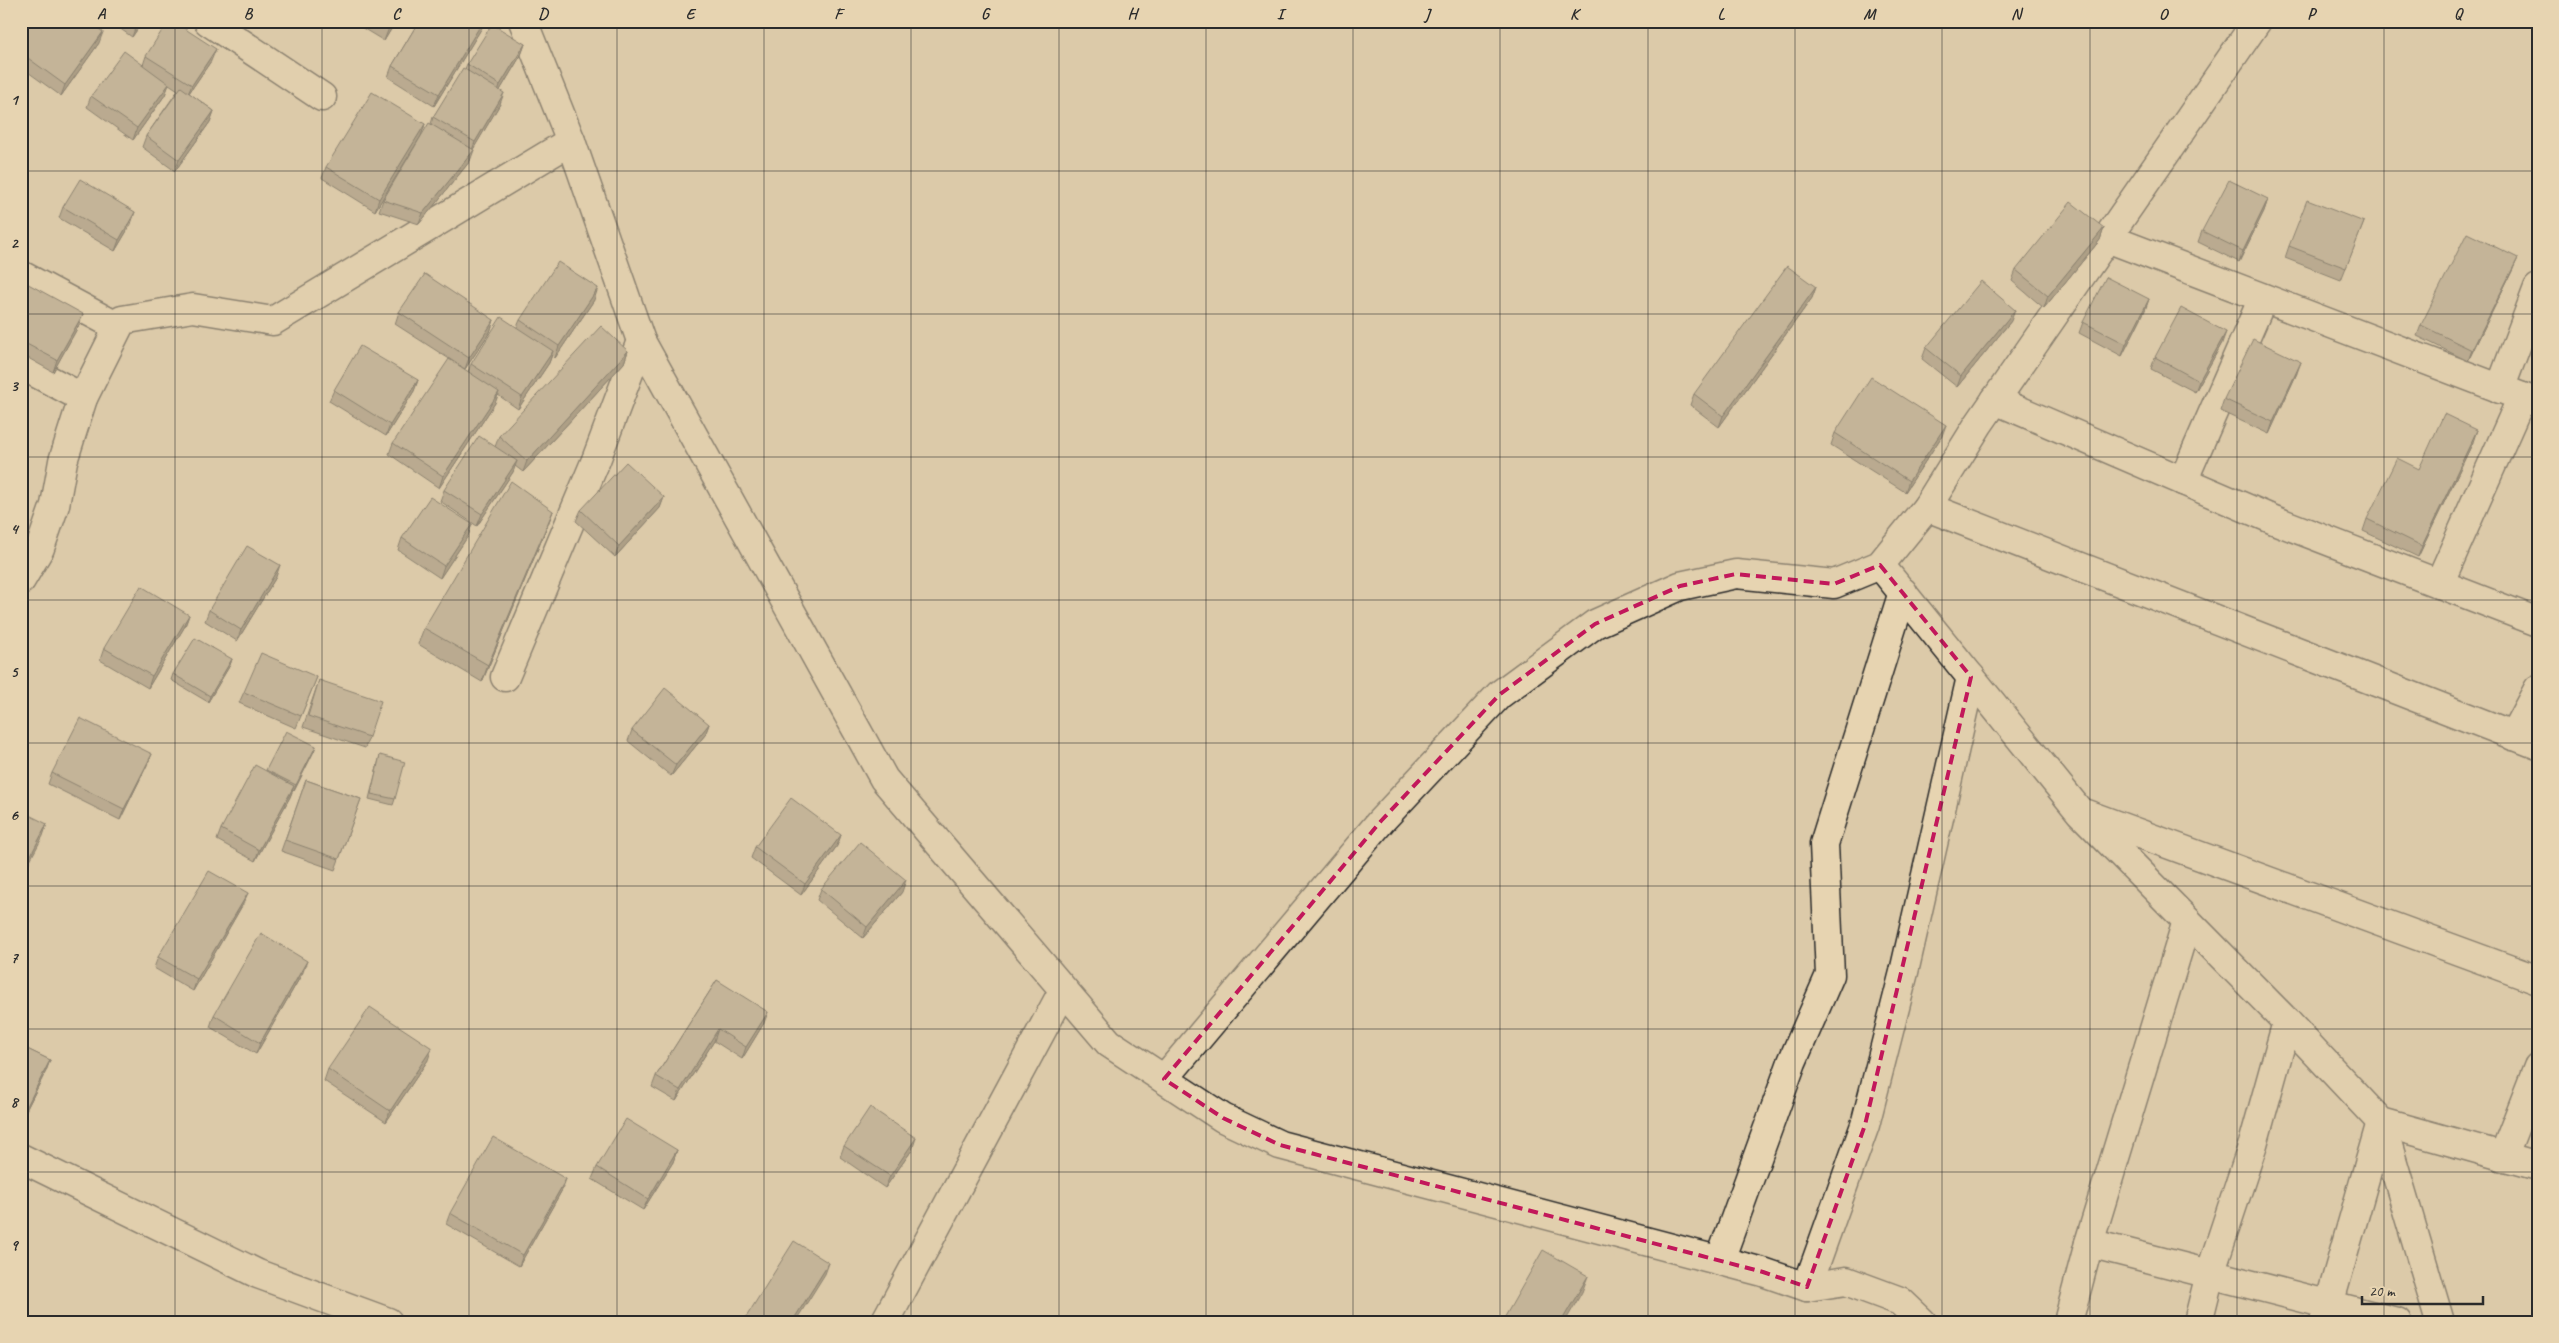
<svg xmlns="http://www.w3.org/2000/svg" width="2559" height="1343" viewBox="0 0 2559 1343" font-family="Caveat,sans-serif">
<rect width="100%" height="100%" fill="#dccaa9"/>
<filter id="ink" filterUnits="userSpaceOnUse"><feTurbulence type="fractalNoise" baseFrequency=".02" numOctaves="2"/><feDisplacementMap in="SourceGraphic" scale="10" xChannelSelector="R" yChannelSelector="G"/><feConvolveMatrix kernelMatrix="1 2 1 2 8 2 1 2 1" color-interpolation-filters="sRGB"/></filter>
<g filter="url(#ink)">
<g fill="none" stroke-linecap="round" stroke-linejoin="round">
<!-- street casing -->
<g stroke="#2b2b2b" stroke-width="31">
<g id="street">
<polyline points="208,21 322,97"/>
<polyline points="523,21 571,141"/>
<polyline points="2107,238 2538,403"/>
<polyline points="21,275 118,327"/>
<polyline points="21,365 83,398"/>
<polyline points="2500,389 2538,288"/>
<polyline points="1995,400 2274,520 2538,622"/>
<polyline points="2183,481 2263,298"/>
<polyline points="1927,507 2538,745"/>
<polyline points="1880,565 2080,812 2287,1022 2381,1122 2538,1166"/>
<polyline points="21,580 40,548 55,505 63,461 83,398 122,320 193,308 273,321 571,141 641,341 884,779 1109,1043 1223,1118 1280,1145 1763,1272 1807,1287 1846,1281 1900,1301 1922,1322"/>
<polyline points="2439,584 2522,397"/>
<polyline points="505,677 596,460 641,341"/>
<polyline points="2513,736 2538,689"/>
<polyline points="2086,814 2538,980"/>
<polyline points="1164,1079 1381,821 1499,695 1595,624 1680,586 1736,574 1834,584 1880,565 1927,507 1978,425 2257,21"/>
<polyline points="2381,1122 2440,1322"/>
<polyline points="2503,1157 2538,1067"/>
<polyline points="21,1158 258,1274 388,1322"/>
<polyline points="2089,1243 2187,921"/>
<polyline points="1720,1260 1792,1062 1830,975 1824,844 1903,592"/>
<polyline points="1807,1287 1865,1125 1904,972 1971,677"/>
<polyline points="885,1322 1063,991"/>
<polyline points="2068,1322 2089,1243 2397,1322"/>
<polyline points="2198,1322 2210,1274 2253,1144 2287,1022"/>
<polyline points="2324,1322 2381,1122"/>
</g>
</g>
<!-- street -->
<use href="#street" stroke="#e7d4b1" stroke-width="28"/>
</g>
<!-- wall -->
<g fill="#908471" stroke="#2b2b2b">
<polygon points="109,21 143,21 132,37"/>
<polygon points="351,21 396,21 384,41"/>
<polygon points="419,21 486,21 434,106 388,77 392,66"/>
<polygon points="21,25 99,43 61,96 21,67"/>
<polygon points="525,44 521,55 500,90 500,104 473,149 470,161 419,224 379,211 383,200 431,124 433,117 465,69 467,64"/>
<polygon points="146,56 211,61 189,93 214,111 210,122 175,171 142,147 146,136 178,90 169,84 165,95 133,140 87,107 91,96 143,65"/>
<polygon points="425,124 421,136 375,211 322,178 326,167"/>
<polygon points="2268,199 2264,211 2239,262 2198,242 2202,231"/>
<polygon points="63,207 131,224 115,251 59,218"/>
<polygon points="2364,222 2341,280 2285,258 2289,246"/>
<polygon points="2104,228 2100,240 2044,308 2012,281 2016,270"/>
<polygon points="2513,269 2468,361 2417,336 2421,325"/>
<polygon points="21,280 79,325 53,372 21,354"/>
<polygon points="1816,287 1812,298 1719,427 1690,405 1694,394"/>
<polygon points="2149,299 2145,310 2122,356 2079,333 2083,322"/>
<polygon points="594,300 555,358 552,355 549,363 518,409 498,395 495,403 439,488 389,454 393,443 468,372 471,364 517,327 520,320"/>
<polygon points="399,312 494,320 490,332 465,369 395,324"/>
<polygon points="2011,321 1957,387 1922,359 1926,348"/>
<polygon points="2222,343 2195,392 2151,369 2155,357"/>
<polygon points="628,351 624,363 523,472 515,466 513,472 477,526 440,501 444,490 495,447 499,436"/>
<polygon points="2297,373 2269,434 2220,411 2224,399"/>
<polygon points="418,380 414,391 386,436 329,401 334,390"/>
<polygon points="1835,433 1942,436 1905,492 1831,445"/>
<polygon points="2473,442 2418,557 2363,531 2367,519 2419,469"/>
<polygon points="664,497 660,508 615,557 576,521 581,510"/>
<polygon points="553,511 547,527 482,682 418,644 424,628"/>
<polygon points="472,524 468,536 440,578 398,550 402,538"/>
<polygon points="276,577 237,641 205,621 209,610"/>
<polygon points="189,615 185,626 148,688 100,660 104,648"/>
<polygon points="232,659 230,665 208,702 171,680 173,674"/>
<polygon points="317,677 296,728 239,703 244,692"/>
<polygon points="319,680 369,737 365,748 303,727"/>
<polygon points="709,724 705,735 671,776 628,741 632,730"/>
<polygon points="316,746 314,751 294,791 293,790 290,797 255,861 217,840 221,829 266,771"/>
<polygon points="380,755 395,799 393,805 369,799"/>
<polygon points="147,765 120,820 48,784 52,773"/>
<polygon points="306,780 361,799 335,870 281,851"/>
<polygon points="841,835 837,846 801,895 751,858 755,847"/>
<polygon points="821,889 902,892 863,938 817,900"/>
<polygon points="243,904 193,991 154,968 158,957"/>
<polygon points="303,972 256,1054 210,1027 214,1015"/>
<polygon points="717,980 764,1023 742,1059 714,1041 676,1101 652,1087 656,1076"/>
<polygon points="21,1046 50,1060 46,1071 21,1120"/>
<polygon points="428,1060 386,1122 324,1081 328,1069"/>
<polygon points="844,1146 912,1150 885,1188 840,1157"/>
<polygon points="677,1150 673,1162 643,1210 592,1179 597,1167"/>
<polygon points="562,1190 519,1266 446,1224 450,1213"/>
</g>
<!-- shaded-wall -->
<g fill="#756c5c" stroke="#2b2b2b">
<polygon points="139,21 143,21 132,37 136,26"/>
<polygon points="392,21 396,21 384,41 390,25"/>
<polygon points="483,21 486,21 434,106 439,94"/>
<polygon points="103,32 99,43 61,96 65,85"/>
<polygon points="525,44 521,55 496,97 500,85"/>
<polygon points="216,49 211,61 187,96 192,85"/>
<polygon points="169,84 165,95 133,140 137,128"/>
<polygon points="504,93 500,104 471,153 475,142"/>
<polygon points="214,111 210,122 175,171 179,160"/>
<polygon points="425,124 421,136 375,211 379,199"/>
<polygon points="474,150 470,161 419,224 423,213"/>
<polygon points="2268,199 2264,211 2239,262 2243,251"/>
<polygon points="25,200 21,211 21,206"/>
<polygon points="135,212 131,224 115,251 119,240"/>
<polygon points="2104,228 2100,240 2044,308 2048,296"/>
<polygon points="2518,258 2513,269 2468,361 2472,350"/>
<polygon points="1816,287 1812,298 1719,427 1723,416"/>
<polygon points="598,288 594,300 555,358 559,346"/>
<polygon points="2149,299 2145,310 2122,356 2126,344"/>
<polygon points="2015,310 2011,321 1957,387 1961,376"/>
<polygon points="83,314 79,325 53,372 57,360"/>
<polygon points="494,320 490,332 465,369 469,358"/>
<polygon points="2226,332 2222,343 2195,392 2199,381"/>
<polygon points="553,351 549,363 518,409 522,397"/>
<polygon points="628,351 624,363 523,472 527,461"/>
<polygon points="2301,362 2297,373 2269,434 2273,422"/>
<polygon points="418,380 414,391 386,436 390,425"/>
<polygon points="499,392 495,403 439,488 443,476"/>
<polygon points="1946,425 1942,436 1905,492 1909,481"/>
<polygon points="2477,430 2473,442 2418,557 2422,546"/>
<polygon points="517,461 513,472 477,526 482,514"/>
<polygon points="664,497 660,508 615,557 619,546"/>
<polygon points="553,511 547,527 482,682 488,665"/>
<polygon points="472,524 468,536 440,578 444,566"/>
<polygon points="280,565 276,577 237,641 241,630"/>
<polygon points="189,615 185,626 148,688 152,676"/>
<polygon points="232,659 230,665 208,702 210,696"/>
<polygon points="709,724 705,735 671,776 676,765"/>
<polygon points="316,746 314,751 294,791 296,785"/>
<polygon points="152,754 147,765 120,820 124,809"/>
<polygon points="294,786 290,797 255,861 259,850"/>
<polygon points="47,824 43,836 21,877 22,872"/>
<polygon points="841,835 837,846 801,895 805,884"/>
<polygon points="906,880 902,892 863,938 867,927"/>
<polygon points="248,893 243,904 193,991 197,979"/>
<polygon points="307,961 303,972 256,1054 260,1043"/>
<polygon points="768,1012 764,1023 742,1059 746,1047"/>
<polygon points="718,1029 714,1041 676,1101 680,1090"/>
<polygon points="432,1048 428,1060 386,1122 390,1111"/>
<polygon points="50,1060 46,1071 21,1120 25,1110"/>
<polygon points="916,1138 912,1150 885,1188 890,1176"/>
<polygon points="677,1150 673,1162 643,1210 648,1199"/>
<polygon points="566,1179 562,1190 519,1266 523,1255"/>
<polygon points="829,1263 825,1274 795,1322 792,1322"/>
<polygon points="1588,1276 1582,1292 1565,1322 1561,1322"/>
</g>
<!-- building -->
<g fill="#a79a83" stroke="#2b2b2b">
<polygon points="24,21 88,21 103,32 65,85 21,53 21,25"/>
<polygon points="129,21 139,21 136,26"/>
<polygon points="168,21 173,21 216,49 192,85 146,56"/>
<polygon points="384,21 392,21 390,25"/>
<polygon points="419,21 483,21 439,94 392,66"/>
<polygon points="492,24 525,44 500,85 467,64"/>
<polygon points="124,51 169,84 137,128 91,96"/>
<polygon points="463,68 504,93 475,142 433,117"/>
<polygon points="181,87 214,111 179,160 146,136"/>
<polygon points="372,92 425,124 379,199 326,167"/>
<polygon points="429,123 474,150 423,213 383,200"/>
<polygon points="80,179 135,212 119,240 63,207"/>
<polygon points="2229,180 2268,199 2243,251 2202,231"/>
<polygon points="21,198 25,200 21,206"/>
<polygon points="2307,200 2364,222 2346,268 2289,246"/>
<polygon points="2071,202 2104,228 2048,296 2016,270"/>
<polygon points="2467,233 2518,258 2472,350 2421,325"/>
<polygon points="558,262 598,288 559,346 520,320"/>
<polygon points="1787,266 1816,287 1723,416 1694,394"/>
<polygon points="425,274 494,320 469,358 399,312"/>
<polygon points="2106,277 2149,299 2126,344 2083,322"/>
<polygon points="21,280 83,314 57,360 21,341"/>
<polygon points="1981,281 2015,310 1961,376 1926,348"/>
<polygon points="2181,308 2226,332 2199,381 2155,357"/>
<polygon points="501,317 553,351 522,397 471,364"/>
<polygon points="601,326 628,351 527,461 499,436"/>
<polygon points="2253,339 2301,362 2273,422 2224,399"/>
<polygon points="360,346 418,380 390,425 334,390"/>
<polygon points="449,359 499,392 443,476 393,443"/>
<polygon points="1871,377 1946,425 1909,481 1835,433"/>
<polygon points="2444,414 2477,430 2422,546 2367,519 2397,458 2419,469"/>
<polygon points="479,436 517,461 482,514 444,490"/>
<polygon points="626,462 664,497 619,546 581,510"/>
<polygon points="511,481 553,511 488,665 424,628"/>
<polygon points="430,497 472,524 444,566 402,538"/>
<polygon points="21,538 25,540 21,546"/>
<polygon points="247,546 280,565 241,630 209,610"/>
<polygon points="141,586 189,615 152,676 104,648"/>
<polygon points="195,638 232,659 210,696 173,674"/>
<polygon points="261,653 317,677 301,716 244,692"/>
<polygon points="319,680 381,701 369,737 308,716"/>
<polygon points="665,688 709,724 676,765 632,730"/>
<polygon points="80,718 152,754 124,809 52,773"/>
<polygon points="286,731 316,746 296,785 266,770"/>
<polygon points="380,755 405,762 395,799 371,794"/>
<polygon points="255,765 294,786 259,850 221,829"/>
<polygon points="306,780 361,799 339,859 285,840"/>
<polygon points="791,798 841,835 805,884 755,847"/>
<polygon points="21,811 47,824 22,872 21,872"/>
<polygon points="860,842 906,880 867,927 821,889"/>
<polygon points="209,871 248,893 197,979 158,957"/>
<polygon points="261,933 307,961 260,1043 214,1015"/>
<polygon points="717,980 768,1012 746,1047 718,1029 680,1090 656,1076"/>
<polygon points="370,1007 432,1048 390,1111 328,1069"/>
<polygon points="21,1046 50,1060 25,1110 21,1109"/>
<polygon points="870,1107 916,1138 890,1176 844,1146"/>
<polygon points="626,1119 677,1150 648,1199 597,1167"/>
<polygon points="493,1137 566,1179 523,1255 450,1213"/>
<polygon points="794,1241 829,1263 792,1322 743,1322"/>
<polygon points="1543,1250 1588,1276 1561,1322 1502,1322"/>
</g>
</g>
<!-- marked area -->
<path d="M0 0H2559V1343H0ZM1880,565L1971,677L1865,1125L1807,1287L1763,1272L1280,1145L1223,1118L1164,1079L1381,821L1499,695L1595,624L1680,586L1736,574L1834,584Z" fill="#dccaa9" fill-opacity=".55" fill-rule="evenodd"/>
<path fill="none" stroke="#c2185b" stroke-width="4" stroke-dasharray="10 6" stroke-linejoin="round" d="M1880,565L1971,677L1865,1125L1807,1287L1763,1272L1280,1145L1223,1118L1164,1079L1381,821L1499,695L1595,624L1680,586L1736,574L1834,584Z"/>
<!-- grid -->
<path fill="none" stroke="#2b2b2b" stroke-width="1" stroke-opacity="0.55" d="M175,21V1322M322,21V1322M469,21V1322M617,21V1322M764,21V1322M911,21V1322M1059,21V1322M1206,21V1322M1353,21V1322M1500,21V1322M1648,21V1322M1795,21V1322M1942,21V1322M2090,21V1322M2237,21V1322M2384,21V1322M21,171H2538M21,314H2538M21,457H2538M21,600H2538M21,743H2538M21,886H2538M21,1029H2538M21,1172H2538"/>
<!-- margin -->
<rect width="2559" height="1343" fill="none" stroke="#e7d4b1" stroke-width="55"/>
<!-- scale -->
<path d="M2362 1296v8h121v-8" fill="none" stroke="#2b2b2b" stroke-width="2.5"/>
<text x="2369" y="1296" font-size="15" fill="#2b2b2b" stroke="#e7d4b1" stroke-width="4" paint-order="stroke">20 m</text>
<rect x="28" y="28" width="2504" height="1288" fill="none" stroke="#2b2b2b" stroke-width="2"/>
<g font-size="16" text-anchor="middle" font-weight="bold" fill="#2b2b2b">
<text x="101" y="19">A</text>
<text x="248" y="19">B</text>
<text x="396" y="19">C</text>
<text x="543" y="19">D</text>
<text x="690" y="19">E</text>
<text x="838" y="19">F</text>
<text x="985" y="19">G</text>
<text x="1132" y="19">H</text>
<text x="1280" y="19">I</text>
<text x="1427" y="19">J</text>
<text x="1574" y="19">K</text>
<text x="1721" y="19">L</text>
<text x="1869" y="19">M</text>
<text x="2016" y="19">N</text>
<text x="2163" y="19">O</text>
<text x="2311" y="19">P</text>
<text x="2458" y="19">Q</text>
<text x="14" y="105">1</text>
<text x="14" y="248">2</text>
<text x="14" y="391">3</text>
<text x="14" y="534">4</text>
<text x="14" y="677">5</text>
<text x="14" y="820">6</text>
<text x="14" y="963">7</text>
<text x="14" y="1107">8</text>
<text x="14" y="1250">9</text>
</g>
</svg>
